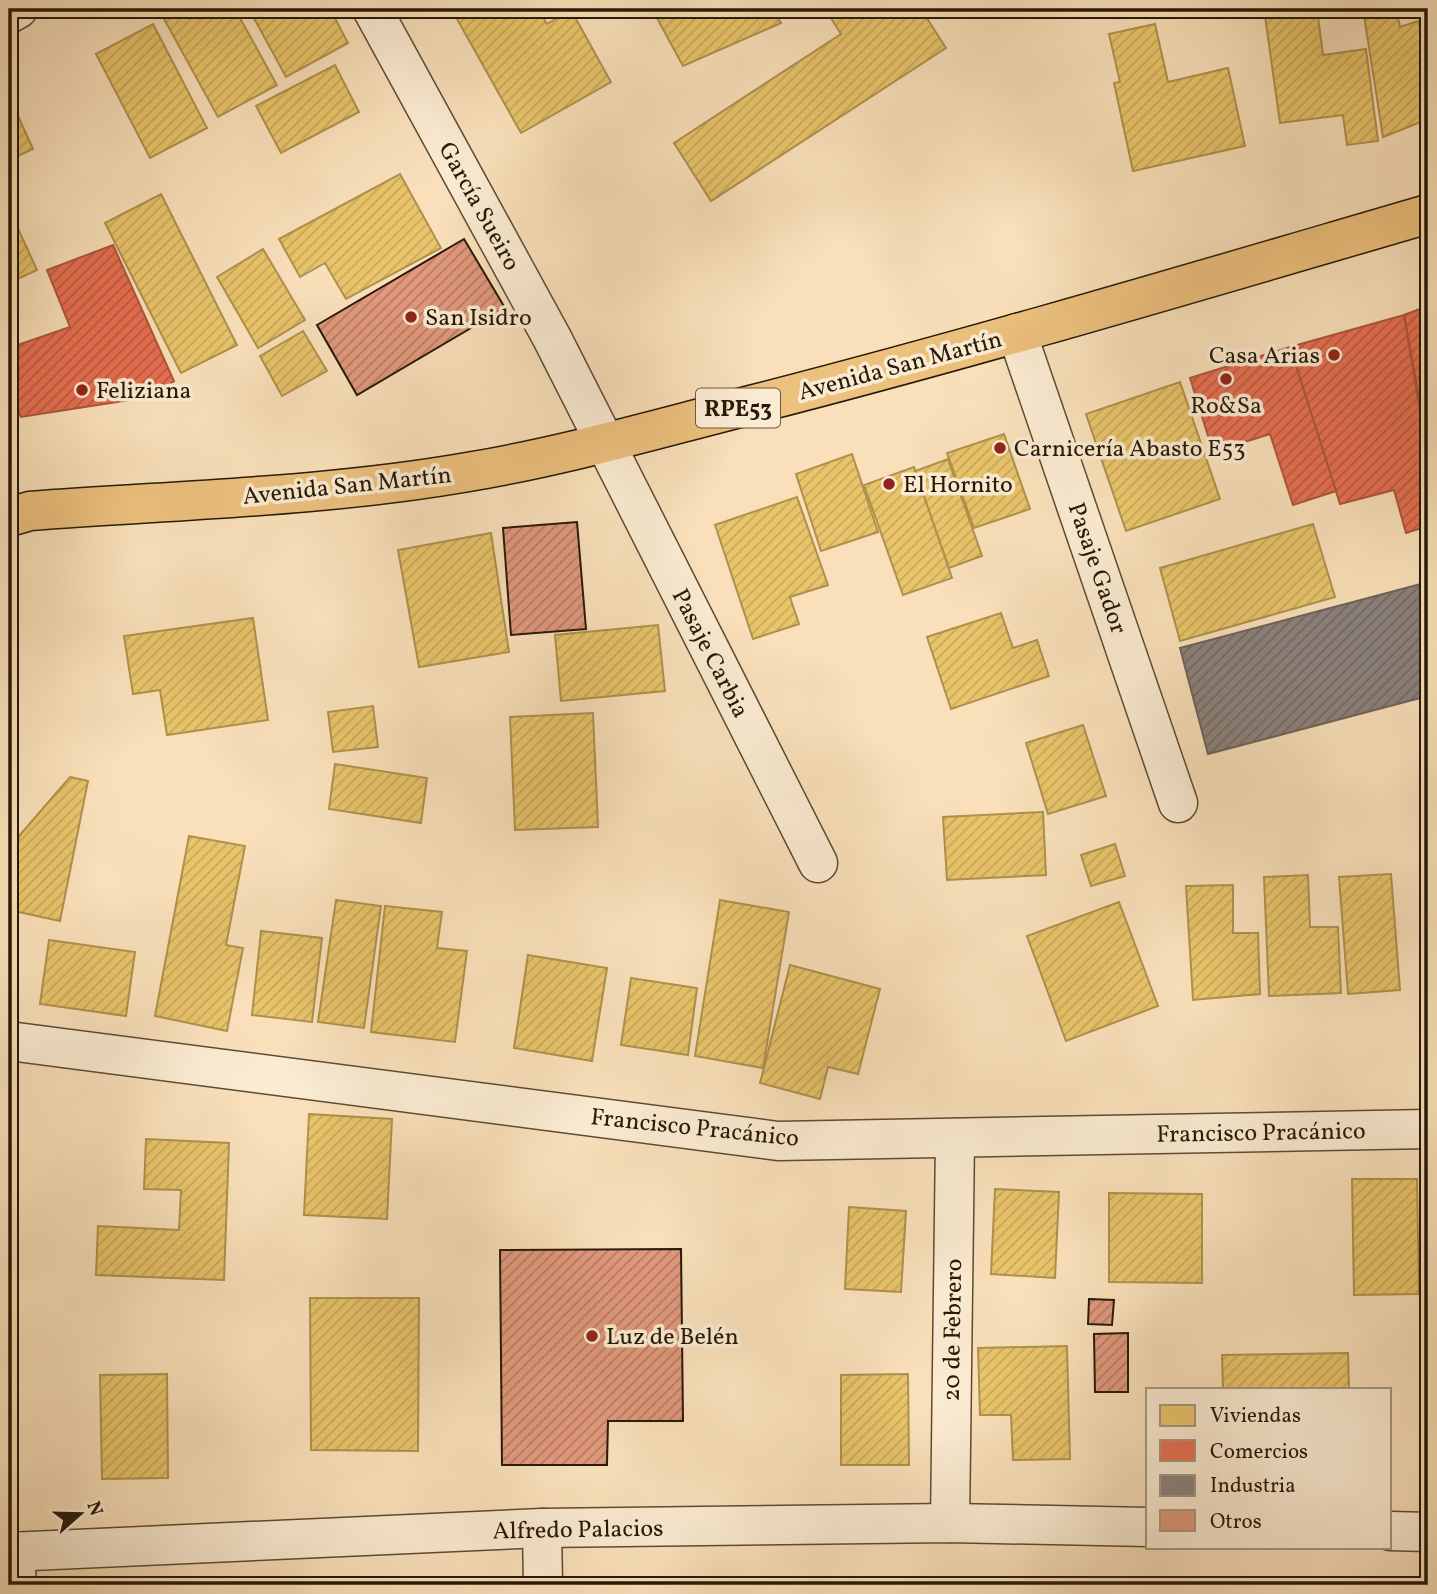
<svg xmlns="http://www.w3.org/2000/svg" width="1437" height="1594" viewBox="0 0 1437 1594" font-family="Vollkorn,serif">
<defs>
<pattern id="homes-hatch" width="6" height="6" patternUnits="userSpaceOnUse" patternTransform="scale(1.75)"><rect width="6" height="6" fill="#e9c46a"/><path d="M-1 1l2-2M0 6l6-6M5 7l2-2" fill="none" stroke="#c8a85a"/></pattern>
<pattern id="shops-hatch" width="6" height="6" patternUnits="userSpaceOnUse" patternTransform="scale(1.75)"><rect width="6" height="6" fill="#e76f51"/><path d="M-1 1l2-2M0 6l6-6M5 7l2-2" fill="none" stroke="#bb5a41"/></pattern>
<pattern id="industry-hatch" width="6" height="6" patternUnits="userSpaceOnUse" patternTransform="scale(1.75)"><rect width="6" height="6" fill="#8a817c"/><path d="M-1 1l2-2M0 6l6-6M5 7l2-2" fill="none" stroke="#716964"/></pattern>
<pattern id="building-hatch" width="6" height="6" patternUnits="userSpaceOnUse" patternTransform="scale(1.75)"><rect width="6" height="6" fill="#e1987c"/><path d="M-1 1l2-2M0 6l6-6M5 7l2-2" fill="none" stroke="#b67b64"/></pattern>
</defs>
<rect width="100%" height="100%" fill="#f9e0ba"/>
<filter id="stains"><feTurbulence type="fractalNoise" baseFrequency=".00286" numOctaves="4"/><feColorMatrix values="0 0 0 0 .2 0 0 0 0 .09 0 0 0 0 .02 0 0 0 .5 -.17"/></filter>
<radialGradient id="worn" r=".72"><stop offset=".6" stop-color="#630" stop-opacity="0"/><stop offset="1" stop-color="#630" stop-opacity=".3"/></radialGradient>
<!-- homes -->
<g fill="url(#homes-hatch)" stroke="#ae914c" stroke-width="2">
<polygon points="183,9 235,9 277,85 218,117 164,19"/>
<polygon points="249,9 330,9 348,43 286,77"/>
<polygon points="476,9 538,9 547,24 571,10 611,82 521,133 457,19"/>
<polygon points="652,9 772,9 781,23 683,66"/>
<polygon points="825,9 921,9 946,48 711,201 674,143 841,34"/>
<polygon points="1264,9 1317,9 1323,55 1366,49 1378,141 1347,145 1343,115 1280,123"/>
<polygon points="1363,9 1396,9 1400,27 1418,21 1428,56 1428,119 1383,137"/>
<polygon points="1423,9 1428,9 1428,27"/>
<polygon points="153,24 207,128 150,158 96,54"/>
<polygon points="1155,24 1168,82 1228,68 1245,146 1133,171 1114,83 1120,82 1109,34"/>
<polygon points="335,65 359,112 281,153 256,106"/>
<polygon points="9,96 33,149 9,160"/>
<polygon points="400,174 441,248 346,299 325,263 300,277 279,239"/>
<polygon points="161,194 237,345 181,373 105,223"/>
<polygon points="9,209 37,270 9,283"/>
<polygon points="263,249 305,320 258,348 217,277"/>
<polygon points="303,331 327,371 282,396 260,356"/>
<polygon points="1180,382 1220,499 1126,531 1086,414"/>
<polygon points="1004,434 1030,509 974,528 947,453"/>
<polygon points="852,454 878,532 821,551 796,474"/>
<polygon points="948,459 982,556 949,568 915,471"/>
<polygon points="914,467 952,578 903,595 864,485"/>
<polygon points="797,497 828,585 790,597 799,624 753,639 715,525"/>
<polygon points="1313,524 1335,597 1180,641 1160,568"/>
<polygon points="491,533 509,652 419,667 398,550"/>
<polygon points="1001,613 1013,648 1037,640 1049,676 951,709 927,637"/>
<polygon points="253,618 268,720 167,735 160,690 133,694 124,636"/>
<polygon points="658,625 665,691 561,701 555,635"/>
<polygon points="373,706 378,747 333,752 328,712"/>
<polygon points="593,713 598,827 515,830 510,717"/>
<polygon points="1083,725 1106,796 1048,814 1026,743"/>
<polygon points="335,764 427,778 421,823 329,809"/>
<polygon points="70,777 88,781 60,921 9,910 9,885 19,836"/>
<polygon points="1043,812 1046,875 947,880 943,817"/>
<polygon points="189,836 245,846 226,945 243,948 227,1031 155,1016"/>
<polygon points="1115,844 1125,876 1091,886 1081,855"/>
<polygon points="1391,874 1400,990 1348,994 1339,877"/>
<polygon points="1308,875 1310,927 1338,927 1341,993 1269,996 1264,877"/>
<polygon points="1233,885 1233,933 1258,933 1260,994 1193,1000 1186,886"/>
<polygon points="336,900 381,906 364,1028 318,1022"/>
<polygon points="720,900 789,912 763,1068 695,1056"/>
<polygon points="1119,902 1158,1006 1066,1041 1027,936"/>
<polygon points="385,906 442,912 437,948 467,951 455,1042 371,1032"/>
<polygon points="261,931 322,938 312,1022 252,1015"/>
<polygon points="49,940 135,952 126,1016 40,1004"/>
<polygon points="528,955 607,968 592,1061 514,1048"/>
<polygon points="790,965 880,989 858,1074 828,1067 820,1099 760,1083"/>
<polygon points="631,978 697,988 688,1055 621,1045"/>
<polygon points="9,1078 14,1079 9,1119"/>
<polygon points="309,1114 392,1119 387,1219 304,1215"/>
<polygon points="146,1139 229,1143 224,1280 96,1275 98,1226 179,1230 181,1190 144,1189"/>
<polygon points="1425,1173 1428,1173 1428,1259 1424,1259"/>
<polygon points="1352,1179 1417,1179 1419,1294 1354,1295"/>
<polygon points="995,1189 1059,1192 1055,1278 991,1274"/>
<polygon points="1109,1193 1202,1194 1202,1283 1109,1282"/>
<polygon points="849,1207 906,1211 901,1292 845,1289"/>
<rect x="9" y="1295" width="6" height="60"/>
<polygon points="310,1298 419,1298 418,1451 311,1450"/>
<polygon points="1067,1346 1070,1459 1013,1460 1011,1415 980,1415 978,1348"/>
<polygon points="1348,1353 1349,1389 1223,1389 1222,1355"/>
<polygon points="167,1374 168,1478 102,1479 100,1375"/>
<polygon points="908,1374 909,1465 841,1465 841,1375"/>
</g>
<!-- shops -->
<g fill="url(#shops-hatch)" stroke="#ad553b" stroke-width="2">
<polygon points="113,245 174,381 149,397 21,417 9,394 9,348 70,327 47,270"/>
<polygon points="1428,306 1428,448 1404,315"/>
<polygon points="1404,315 1428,459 1428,526 1406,533 1394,490 1340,504 1290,347"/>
<polygon points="1290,347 1336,491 1293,505 1270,434 1213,452 1190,378"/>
</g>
<!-- industry -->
<polygon fill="url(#industry-hatch)" stroke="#6c6259" stroke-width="2" points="1428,582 1428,696 1208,754 1180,648"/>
<!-- building -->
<g fill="url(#building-hatch)" stroke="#261907" stroke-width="2">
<polygon points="464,239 505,308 357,395 317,325"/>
<polygon points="577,522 586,629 511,635 503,528"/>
<polygon points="681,1249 683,1421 608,1421 607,1465 502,1465 500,1250"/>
<polygon points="1089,1299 1114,1300 1112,1325 1088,1324"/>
<polygon points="1128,1333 1128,1392 1095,1392 1094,1334"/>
</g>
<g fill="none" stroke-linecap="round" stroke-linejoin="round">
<!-- minor casing -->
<g stroke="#5b4b34" stroke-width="41">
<g id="minor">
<polyline points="372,9 552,338 818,863"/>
<polyline points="9,14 18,9"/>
<polyline points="1017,333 1178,803"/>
<polyline points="9,1041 778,1141 1428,1129"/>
<polyline points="950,1523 955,1138"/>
<polyline points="542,1528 543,1585"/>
<polyline points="1390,1531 1428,1532"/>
<polyline points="15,1551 17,1585"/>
<polyline points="9,1552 542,1528 950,1523 1148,1527"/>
</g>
</g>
<!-- primary casing -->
<g stroke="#261907" stroke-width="41">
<path id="primary" d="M9,517L30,511C176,500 324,497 468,472C565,456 660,428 755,404C981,346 1205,279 1428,214"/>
</g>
<!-- minor -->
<use href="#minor" stroke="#fbebd2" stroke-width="38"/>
<!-- primary -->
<use href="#primary" stroke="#ecc07d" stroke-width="38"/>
</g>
<!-- markers -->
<g fill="#8f2418" stroke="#fbebd2" stroke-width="2.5">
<circle cx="411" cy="317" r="7"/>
<circle cx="1334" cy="355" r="7"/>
<circle cx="1226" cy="379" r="7"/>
<circle cx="82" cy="390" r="7"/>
<circle cx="1000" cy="448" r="7"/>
<circle cx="889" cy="484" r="7"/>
<circle cx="592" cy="1336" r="7"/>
</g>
<g text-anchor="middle" stroke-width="7" stroke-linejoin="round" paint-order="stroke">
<!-- shield labels -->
<rect fill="#fbebd2" stroke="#665844" stroke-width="2" x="696" y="388.5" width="84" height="39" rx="5"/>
<g font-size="23" font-weight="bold" fill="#261907">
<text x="738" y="416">RPE53</text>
</g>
<!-- street labels -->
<g font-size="24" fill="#261907" stroke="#fbebd2">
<text transform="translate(480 206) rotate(61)" y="8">García Sueiro</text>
<text transform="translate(900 365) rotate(-15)" y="8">Avenida San Martín</text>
<text transform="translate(347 485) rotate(-6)" y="8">Avenida San Martín</text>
<text transform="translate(1098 568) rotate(71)" y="8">Pasaje Gador</text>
<text transform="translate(711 653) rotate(63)" y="8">Pasaje Carbia</text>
<text transform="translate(695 1127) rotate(6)" y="8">Francisco Pracánico</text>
<text transform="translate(1261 1132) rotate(-1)" y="8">Francisco Pracánico</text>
<text transform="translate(952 1330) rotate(-89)" y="8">20 de Febrero</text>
<text transform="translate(578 1529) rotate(-1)" y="8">Alfredo Palacios</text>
</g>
<!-- poi labels -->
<g font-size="24" fill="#261907" stroke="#fbebd2" text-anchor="start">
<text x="425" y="325">San Isidro</text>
<text x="1320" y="363" text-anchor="end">Casa Arias</text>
<text x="96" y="398">Feliziana</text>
<text x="1226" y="413" text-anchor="middle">Ro&amp;Sa</text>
<text x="1014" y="456">Carnicería Abasto E53</text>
<text x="903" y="492">El Hornito</text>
<text x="606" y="1344">Luz de Belén</text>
</g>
</g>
<!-- margin -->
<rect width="1437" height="1594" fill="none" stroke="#f9e0ba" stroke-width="35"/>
<rect x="10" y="10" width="1416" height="1573" fill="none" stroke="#261907" stroke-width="3.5"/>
<rect x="18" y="18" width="1402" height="1559" fill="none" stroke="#261907" stroke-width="2"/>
<!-- legend -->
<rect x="1146" y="1388" width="245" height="161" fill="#fbebd2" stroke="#a69781" stroke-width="2"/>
<rect x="1160" y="1405" width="35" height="21" fill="#e9c46a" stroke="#a69781" stroke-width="2"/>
<text x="1210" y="1422" font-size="21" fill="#261907">Viviendas</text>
<rect x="1160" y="1440" width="35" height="21" fill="#e76f51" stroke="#a69781" stroke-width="2"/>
<text x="1210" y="1458" font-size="21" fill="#261907">Comercios</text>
<rect x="1160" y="1475" width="35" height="21" fill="#8a817c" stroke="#a69781" stroke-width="2"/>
<text x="1210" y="1492" font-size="21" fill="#261907">Industria</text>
<rect x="1160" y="1510" width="35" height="21" fill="#e1987c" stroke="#a69781" stroke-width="2"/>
<text x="1210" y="1528" font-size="21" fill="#261907">Otros</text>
<!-- north arrow -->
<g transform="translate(80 1514) rotate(70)" stroke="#fbebd2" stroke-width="5" paint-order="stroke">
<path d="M0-5L12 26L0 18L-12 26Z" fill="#261907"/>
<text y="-10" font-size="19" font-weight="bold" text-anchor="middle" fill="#261907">N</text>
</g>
<rect width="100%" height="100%" filter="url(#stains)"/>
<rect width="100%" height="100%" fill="url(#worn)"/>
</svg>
